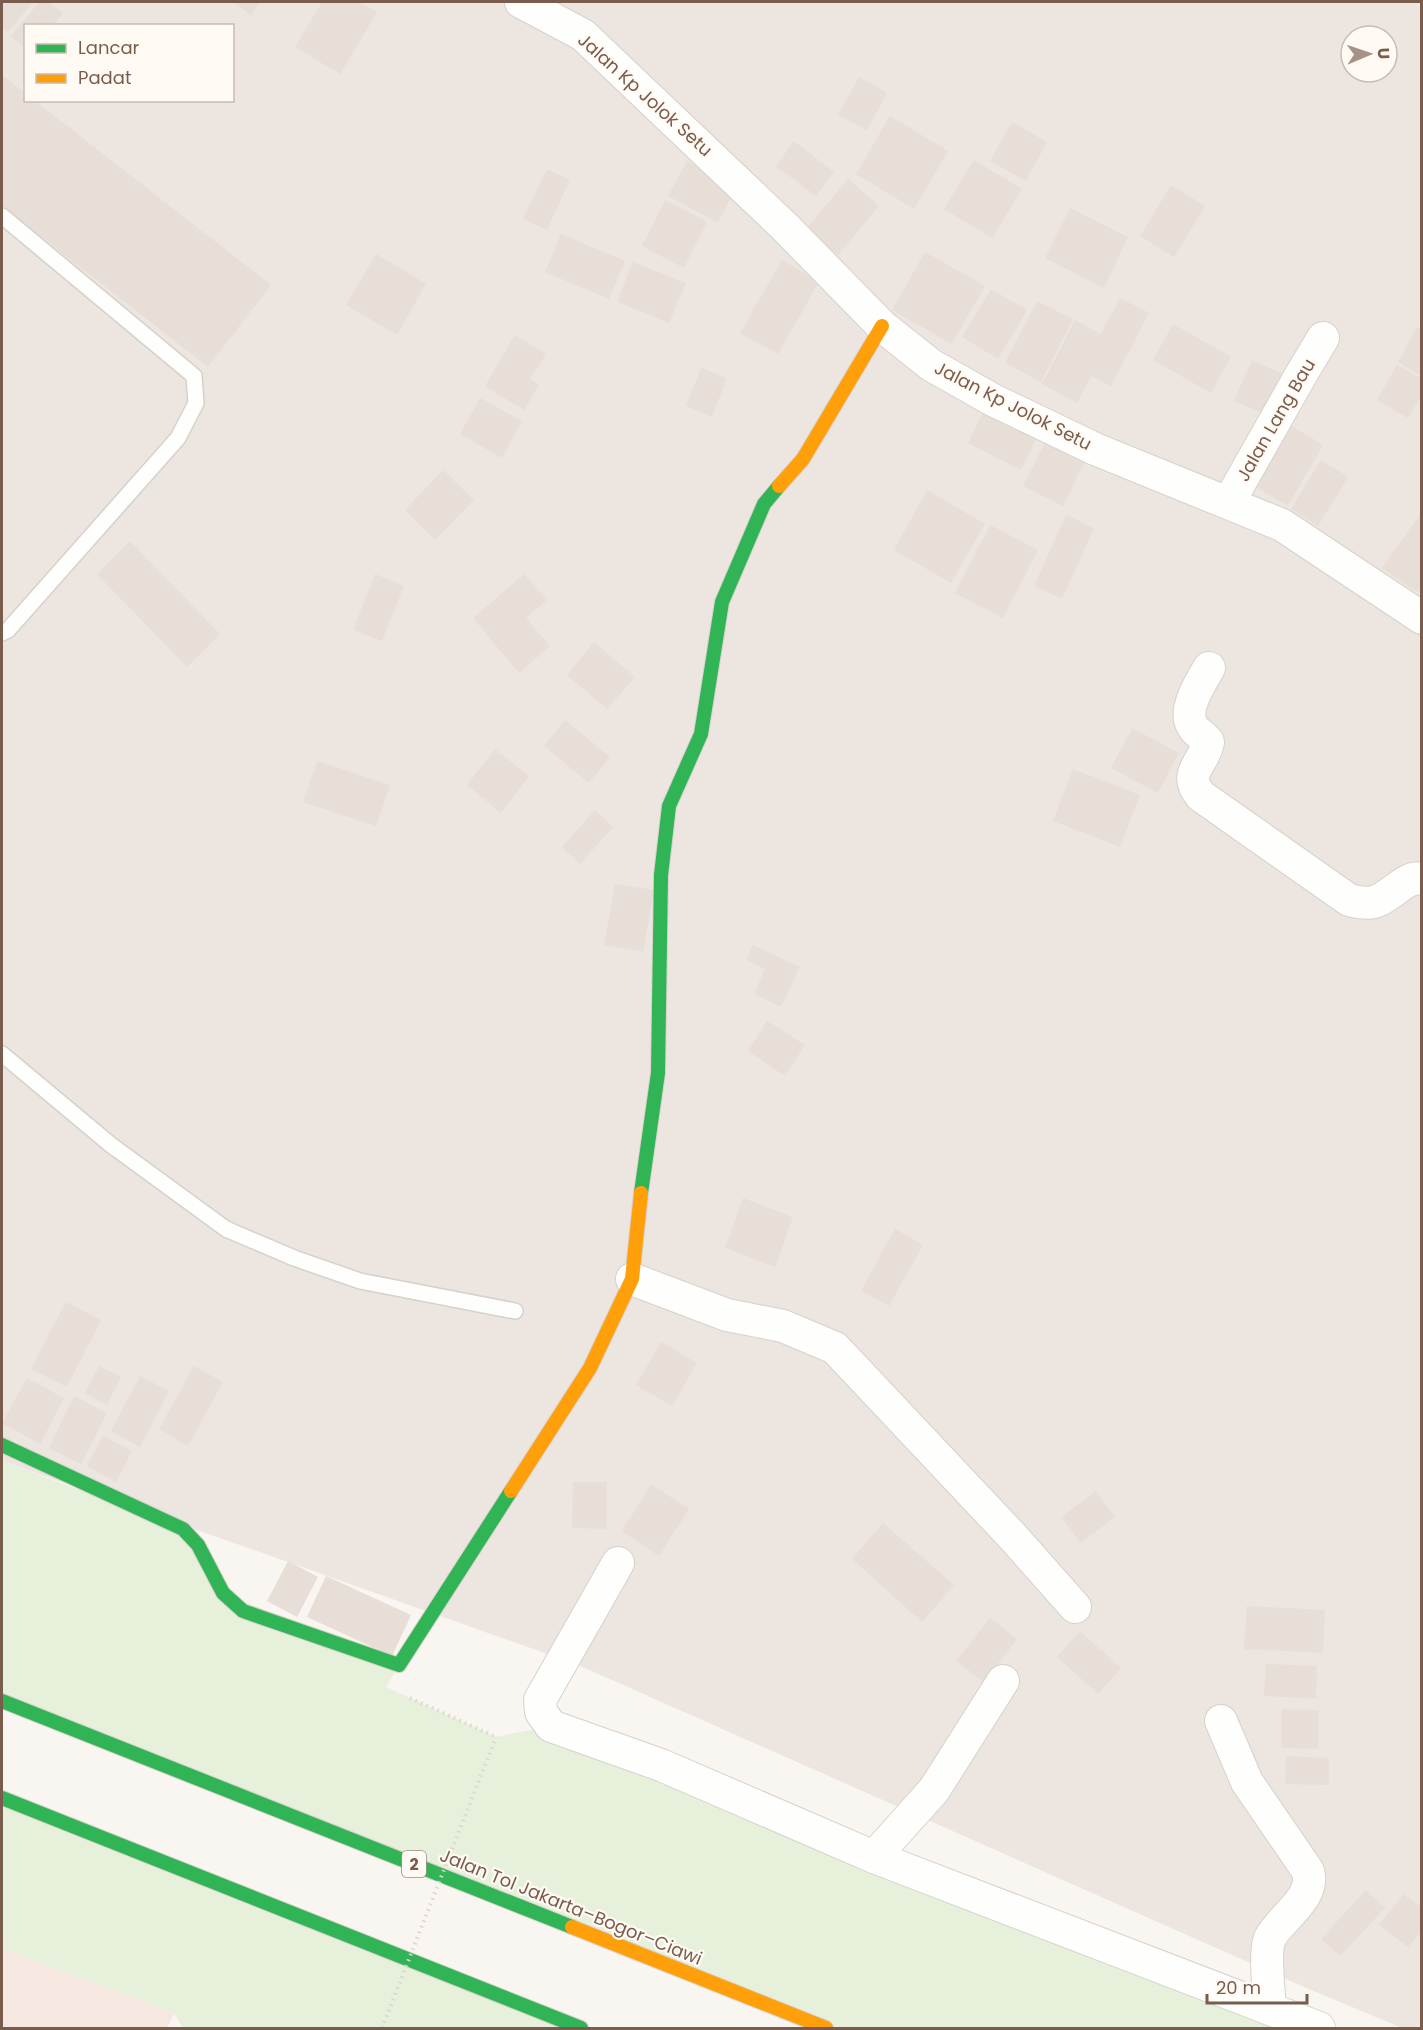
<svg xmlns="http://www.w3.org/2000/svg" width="1423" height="2030" viewBox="0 0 1423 2030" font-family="Poppins,sans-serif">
<rect width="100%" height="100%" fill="#f9f5f0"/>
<!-- commercial -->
<polygon fill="#f6e8e1" points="2,1948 174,2013 167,2028 2,2028"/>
<!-- industrial -->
<path fill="#ede5e0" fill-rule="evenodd" d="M2,2H1421V2028H1402L1304,1987L576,1664L2,1461ZM26,26H232V100H26ZM1351,36H1387V72H1351Z"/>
<!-- green -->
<g fill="#e7f0db">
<polygon points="2,1461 183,1529 223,1593 399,1665 386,1687 496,1737 551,1726 1309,2028 826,2028 2,1702"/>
<polygon points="2,1801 581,2028 183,2028 174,2013 2,1948"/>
</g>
<!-- building -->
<g fill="#e6ded7">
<polygon points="2,2 33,2 8,32 2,27"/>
<polygon points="39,2 48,2 63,13 53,26 26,26 26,49 11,36"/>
<polygon points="232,2 260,2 251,15"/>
<polygon points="322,2 359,2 377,12 340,74 295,47"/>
<polygon points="2,75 26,94 26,100 34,100 271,285 208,367 2,206"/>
<polygon points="859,77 887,93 867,130 838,115"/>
<polygon points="890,116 948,151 914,209 856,174"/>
<polygon points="1012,122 1047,142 1026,181 990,161"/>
<polygon points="794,141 834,172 816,196 776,166"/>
<polygon points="974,160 1022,189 992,238 944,209"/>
<polygon points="687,161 736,187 718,223 668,196"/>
<polygon points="547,169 570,180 547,230 523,219"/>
<polygon points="848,179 879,206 838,255 806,229"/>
<polygon points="1171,185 1205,206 1174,257 1140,236"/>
<polygon points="665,200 707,222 684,268 642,246"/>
<polygon points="1070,208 1128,237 1104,288 1045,258"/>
<polygon points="561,234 625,261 609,299 545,272"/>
<polygon points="925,252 985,286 952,344 892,310"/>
<polygon points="376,254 426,284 397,335 346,305"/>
<polygon points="782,260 819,282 778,354 740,333"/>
<polygon points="633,262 686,283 669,323 617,302"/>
<polygon points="991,289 1027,310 998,359 962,337"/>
<polygon points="1120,298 1149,313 1111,386 1091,376 1077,403 1042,384 1075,320 1101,334"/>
<polygon points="1037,301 1073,319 1041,382 1005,363"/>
<polygon points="1173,324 1231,357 1211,393 1153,360"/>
<polygon points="1417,327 1422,330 1422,376 1398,362"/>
<polygon points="515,335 546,354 530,379 539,385 524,410 485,386"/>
<polygon points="1252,360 1283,374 1265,414 1234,401"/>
<polygon points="1397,365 1422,379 1422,394 1408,418 1377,400"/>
<polygon points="701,368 727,378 712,417 686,406"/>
<polygon points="480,398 522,421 502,458 460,434"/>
<polygon points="987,404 1040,431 1021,470 968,443"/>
<polygon points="1285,422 1323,445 1288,506 1250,483"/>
<polygon points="1049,435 1088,454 1063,506 1023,486"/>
<polygon points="1321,460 1348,477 1318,526 1291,509"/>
<polygon points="443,470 474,500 435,540 405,510"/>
<polygon points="927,490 985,524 951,583 894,550"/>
<polygon points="1422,512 1422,586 1417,592 1382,568"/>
<polygon points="1066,515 1094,528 1062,599 1034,586"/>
<polygon points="990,525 1038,550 1003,618 955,593"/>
<polygon points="130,541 220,634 187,667 97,574"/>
<polygon points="375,574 404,586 382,641 353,630"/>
<polygon points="524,574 547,600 526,618 550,646 519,673 473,618"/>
<polygon points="594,642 635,677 607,709 567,675"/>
<polygon points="565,720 610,757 589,783 544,746"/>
<polygon points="1132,728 1179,753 1158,793 1111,768"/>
<polygon points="495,749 529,776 501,813 467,785"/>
<polygon points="317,761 390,785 376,826 303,802"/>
<polygon points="1073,769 1140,795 1120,847 1053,821"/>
<polygon points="595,810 613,827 580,864 562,847"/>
<polygon points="615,884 654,890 643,952 604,945"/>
<polygon points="753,945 800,967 781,1007 754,994 765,969 746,960"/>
<polygon points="767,1021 805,1045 785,1076 748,1051"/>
<polygon points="743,1198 793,1217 775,1267 725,1248"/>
<polygon points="895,1229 923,1245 889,1306 861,1291"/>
<polygon points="66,1302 101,1320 67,1387 31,1369"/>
<polygon points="661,1342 697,1363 672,1406 636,1385"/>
<polygon points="99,1366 121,1377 107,1405 85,1393"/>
<polygon points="194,1366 223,1382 188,1446 159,1429"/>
<polygon points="140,1376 169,1391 140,1447 111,1431"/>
<polygon points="27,1378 64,1398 40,1444 2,1423"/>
<polygon points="74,1396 107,1413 81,1464 49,1448"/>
<polygon points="103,1436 132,1451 116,1482 87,1466"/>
<polygon points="573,1482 607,1482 606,1529 572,1528"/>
<polygon points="651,1484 689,1509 659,1556 622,1531"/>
<polygon points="1096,1491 1115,1517 1081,1543 1061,1517"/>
<polygon points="883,1523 954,1585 922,1622 852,1559"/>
<polygon points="288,1561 318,1577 297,1617 267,1601"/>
<polygon points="326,1576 411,1615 392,1656 307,1617"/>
<polygon points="1247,1606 1325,1610 1323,1653 1244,1649"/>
<polygon points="990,1618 1017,1639 984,1682 956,1661"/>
<polygon points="1080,1631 1121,1668 1098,1694 1057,1657"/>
<polygon points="1266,1664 1317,1666 1316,1699 1264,1696"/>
<polygon points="1282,1709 1319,1710 1318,1749 1281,1748"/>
<polygon points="1286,1756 1329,1758 1329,1785 1285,1784"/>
<polygon points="1366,1890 1385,1908 1340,1956 1321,1939"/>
<polygon points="1404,1894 1422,1908 1422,1930 1408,1947 1379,1925"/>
</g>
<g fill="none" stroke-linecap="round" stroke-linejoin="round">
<!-- lane casing -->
<g stroke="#d7d1cb" stroke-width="18">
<g id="lane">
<polyline points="2,216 194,376 196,403 178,438 8,630 2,633"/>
<polyline points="2,1054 111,1145 226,1229 294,1258 360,1281 515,1311"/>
</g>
</g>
<!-- street casing -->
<g stroke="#d7d1cb" stroke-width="34">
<g id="street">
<polyline points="521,2 583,35 785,227 882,326 931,365 993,400 1095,449 1282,525 1422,618"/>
<polyline points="1229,502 1302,373 1323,338"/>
<path d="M1209,668C1201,682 1183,709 1192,725C1195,732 1204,736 1208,742C1205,764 1181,772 1201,796L1349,900C1357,902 1366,904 1374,902C1390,898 1407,874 1422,879"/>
<polyline points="632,1279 727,1315 783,1326 835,1348 1014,1538 1075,1607"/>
<polyline points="618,1563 540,1700 541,1712 551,1726 661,1765 874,1857 934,1790 1003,1681"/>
<path d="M1221,1721L1247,1782L1308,1871C1316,1898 1281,1917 1270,1938C1264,1951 1269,1993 1270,2009L1319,2028"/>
<polyline points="874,1857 1270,2009"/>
</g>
</g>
<!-- fast casing -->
<g stroke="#d9d2cb" stroke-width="16">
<g id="fast">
<polyline points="641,1193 658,1073 661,875 669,806 701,734 722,602 764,504 779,486"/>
<polyline points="2,1445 183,1529 198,1545 223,1593 243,1611 399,1665 511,1491"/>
<polyline points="2,1701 572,1927"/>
<polyline points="2,1798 581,2028"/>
</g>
</g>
<!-- slow casing -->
<g stroke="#d9d2cb" stroke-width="16">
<g id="slow">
<polyline points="779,486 803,459 882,326"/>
<polyline points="511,1491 590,1368 632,1279 641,1193"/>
<polyline points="572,1927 826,2028"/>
</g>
</g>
<!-- path -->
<polyline stroke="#dcd5d0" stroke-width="4" stroke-dasharray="1.5 4.5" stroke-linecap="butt" points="410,1698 496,1737"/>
<!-- lane -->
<use href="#lane" stroke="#fefefd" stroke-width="15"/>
<!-- street -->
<use href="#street" stroke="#fefefd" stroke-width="32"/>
<!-- fast -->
<use href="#fast" stroke="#30b455" stroke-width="14"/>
<!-- slow -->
<use href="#slow" stroke="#ff9f0a" stroke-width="14"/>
<!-- path-bridge -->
<polyline stroke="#dcd5d0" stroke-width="4" stroke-dasharray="1.5 4.5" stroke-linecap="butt" points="382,2028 496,1737"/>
</g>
<g text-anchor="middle" stroke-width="4.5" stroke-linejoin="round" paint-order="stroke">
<!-- shield labels -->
<rect fill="#fffaf3" stroke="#a28b7f" stroke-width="1.5" x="402" y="1851" width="24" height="26" rx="4.5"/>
<g font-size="16" font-weight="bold" fill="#7a5c4d">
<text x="414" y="1870">2</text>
</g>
<!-- street labels -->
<g font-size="18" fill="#7a5c4d" stroke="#fffaf3">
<text transform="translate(645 95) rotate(42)" y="6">Jalan Kp Jolok Setu</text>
<text transform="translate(1013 406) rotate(27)" y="6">Jalan Kp Jolok Setu</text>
<text transform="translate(1276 420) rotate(-60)" y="6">Jalan Lang Bau</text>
<text transform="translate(571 1907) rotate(22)" y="6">Jalan Tol Jakarta–Bogor–Ciawi</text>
</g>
</g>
<!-- border -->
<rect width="1423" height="2030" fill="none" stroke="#7a5c4d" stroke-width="6"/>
<!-- legend -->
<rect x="24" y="24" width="210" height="78" fill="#fffaf3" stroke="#cabbb1" stroke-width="1.5"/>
<rect x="36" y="44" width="30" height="9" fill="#30b455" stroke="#cabbb1" stroke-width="1.5"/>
<text x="78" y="54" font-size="18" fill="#7a5c4d">Lancar</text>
<rect x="36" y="74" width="30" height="9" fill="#ff9f0a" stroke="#cabbb1" stroke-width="1.5"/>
<text x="78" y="84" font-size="18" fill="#7a5c4d">Padat</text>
<!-- north arrow -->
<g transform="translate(1369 54) rotate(88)"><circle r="28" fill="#fffaf3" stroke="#cabbb1" stroke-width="1.5"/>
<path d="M0-4.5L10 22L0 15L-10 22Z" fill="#a69286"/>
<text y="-9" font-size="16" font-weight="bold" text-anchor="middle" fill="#7a5c4d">U</text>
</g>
<!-- scale -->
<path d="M1207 1994v9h100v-9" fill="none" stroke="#7a5c4d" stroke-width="3"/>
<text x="1216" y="1994" font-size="18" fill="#7a5c4d" stroke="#fffaf3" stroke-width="4.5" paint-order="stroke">20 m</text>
</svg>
